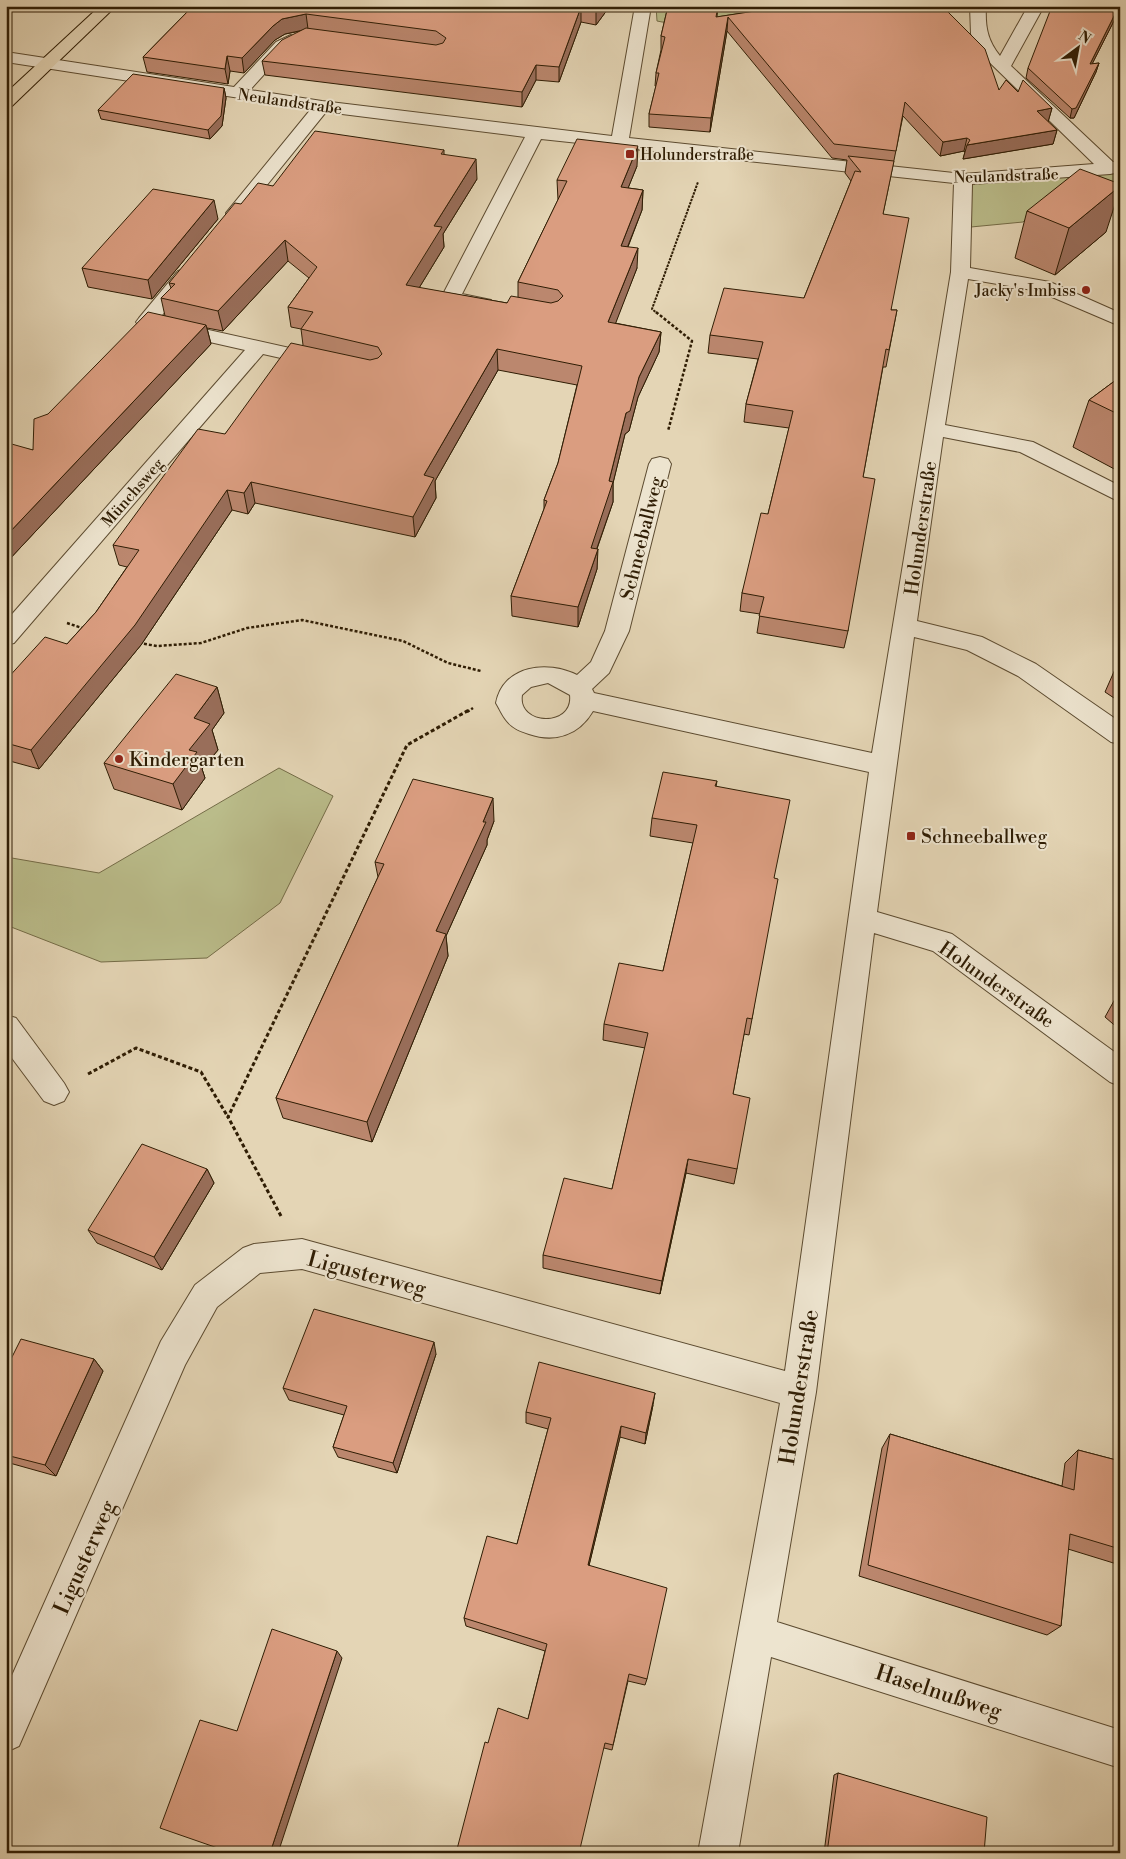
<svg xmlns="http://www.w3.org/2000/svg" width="1126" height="1859" viewBox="0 0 1126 1859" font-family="'Libre Bodoni',serif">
<rect width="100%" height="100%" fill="#e4d5b5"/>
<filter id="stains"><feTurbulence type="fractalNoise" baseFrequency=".004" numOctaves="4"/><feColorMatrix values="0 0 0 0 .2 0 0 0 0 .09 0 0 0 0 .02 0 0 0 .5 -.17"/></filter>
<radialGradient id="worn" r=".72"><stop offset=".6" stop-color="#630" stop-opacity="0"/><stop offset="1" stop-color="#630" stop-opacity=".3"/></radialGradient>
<!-- green -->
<g fill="#babc8a" stroke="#746c47">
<polygon points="656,6 759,6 756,26 662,22 657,21"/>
<polygon points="1120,172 1120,208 1082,194 1055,193 1023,222 971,227 971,182"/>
<polygon points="279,768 333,796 280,903 207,958 101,962 6,925 6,857 99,873"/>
</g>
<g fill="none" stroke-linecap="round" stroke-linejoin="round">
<!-- minor casing -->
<g stroke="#5c4b30" stroke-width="2">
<g id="minor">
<path d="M635,6H651L629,138L963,174L1094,164L983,56L971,34L970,6H986C985,26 987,40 1000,56L1028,6H1044L1011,66L1113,162H1120V172L1110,174L972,184L970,268L1050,282L1120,313V326L1038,291L968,279L945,425L1033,442L1120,486V502L1020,452L943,437L917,621L982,637L1036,664L1120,722V744L1111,742L1018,676L967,650L914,637L877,912L952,934L1120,1056V1086L1110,1082L933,951L874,933L816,1392L777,1622L1120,1730V1768L771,1657L738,1853H698L780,1403L302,1269L260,1273L217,1307L185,1365L19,1746L6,1752V1689L161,1341L195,1285L243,1248L254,1244L302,1239L785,1371L869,772L593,711C579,735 555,743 529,734C520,731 512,728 506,720C502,715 499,708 496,703C503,665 548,660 577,675L591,662L605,631L649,464L652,459L660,457L668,459L671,464L629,631L609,673L592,689L594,693L872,753L951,272L954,183L541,139L462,294L491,300L494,304L491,308L484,310L444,302L441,298L525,137L326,112L241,217H229L226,213L311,109L6,62V52L234,87L276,42L291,35L299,40L288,48L250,90L322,101L612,136ZM548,683L570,695C574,728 517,726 522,695L531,687Z"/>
<polygon points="185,269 192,271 194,275 159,319 321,355 328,357 331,361 328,365 321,367 263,354 14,643 6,645 6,621 245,350 139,326 136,322 139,318 178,271"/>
<polygon points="6,1015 16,1018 64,1083 69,1092 64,1101 54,1105 44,1101 6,1050"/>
</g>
</g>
<!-- major casing -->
<g stroke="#2f1d04" stroke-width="2">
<polygon id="major" points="100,6 116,6 12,106 6,107 6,93"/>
</g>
<!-- path-far2 -->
<g stroke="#2f1d04" stroke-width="2" stroke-dasharray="2.5 1" stroke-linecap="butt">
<polyline points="6,12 12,6"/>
<polyline points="658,314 652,309 698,182"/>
</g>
<!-- path-far1 -->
<g stroke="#2f1d04" stroke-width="2.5" stroke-dasharray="3 2" stroke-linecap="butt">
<polyline points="656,312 692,341 668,431"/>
<polyline points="67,623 85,629"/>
<polyline points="139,643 157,646 201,643 247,628 302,620 403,641 448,663 481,671"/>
<polyline points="467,712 473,708"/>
</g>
<!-- path -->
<g stroke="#2f1d04" stroke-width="3" stroke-dasharray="4 2.5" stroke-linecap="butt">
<polyline points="88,1074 136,1048 201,1072 228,1117"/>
<polyline points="281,1216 228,1117 407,745 469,710"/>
</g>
<!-- minor -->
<use href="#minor" fill="#ede4cf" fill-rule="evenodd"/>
<!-- major -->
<use href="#major" fill="#e4d5b5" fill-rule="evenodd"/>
</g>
<!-- wall -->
<g fill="#bb876e" stroke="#2f1d04">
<polygon points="193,6 610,6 596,25 581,22 559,82 536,80 522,107 265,75 262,61 301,31 285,34 275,40 244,73 230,71 228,84 147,72 143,57"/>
<polygon points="668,6 718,6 717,17 788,6 999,90 1018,92 1052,108 1048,122 1057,130 1053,144 963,159 965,152 964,151 940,156 903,116 883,214 891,310 897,310 886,367 883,367 863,477 848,631 844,648 757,633 760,614 740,611 742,593 768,514 789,428 744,422 746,404 758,359 708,353 710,335 804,298 851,181 845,173 847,160 832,158 727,31 710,132 649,127 649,114 656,86 655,86 656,73 661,50 661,36"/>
<polygon points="1120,6 1120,9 1092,64 1099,63 1096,72 1074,118 1070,118 1026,78 1028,68"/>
<polygon points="224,88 226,98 222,126 210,139 101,119 98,110"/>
<polygon points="444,150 444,154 477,179 443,234 444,247 419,288 507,303 518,298 518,282 558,200 557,180 637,166 628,188 643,190 642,210 628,247 637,268 615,323 661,332 659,352 638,397 629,431 625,434 613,483 613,502 597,549 597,569 578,627 512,616 511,596 544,509 544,500 558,463 577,385 498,370 435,481 436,498 415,537 255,503 248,514 232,510 141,645 39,769 6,760 6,680 67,644 96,612 127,567 119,565 113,545 225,434 303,345 301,329 291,327 288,307 309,278 288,261 223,331 207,328 211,344 6,563 6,445 33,450 48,414 165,316 161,298 171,288 169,283 241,204 273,186"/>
<polygon points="1027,211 1106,232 1055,275 1015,258"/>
<polygon points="218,219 152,299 88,287 82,268"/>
<polygon points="1120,377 1120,472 1073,447 1089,400"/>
<polygon points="1120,658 1120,702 1105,692"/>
<polygon points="217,687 224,713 212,730 218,750 202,769 205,778 182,810 114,789 104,763"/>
<polygon points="717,781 716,787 774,878 752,1019 749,1035 744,1034 733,1094 737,1169 734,1184 686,1173 660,1294 543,1268 543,1255 612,1189 645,1048 603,1040 604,1024 663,971 693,843 650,836 652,818"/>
<polygon points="494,821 487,840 487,845 446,936 448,956 372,1142 283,1118 276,1098 378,877 375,862"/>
<polygon points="1120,990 1120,1030 1105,1017"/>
<polygon points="207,1169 214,1183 162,1270 97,1243 88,1230"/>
<polygon points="436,1354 397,1473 338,1457 333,1447 344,1415 289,1400 283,1388"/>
<polygon points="94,1359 103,1371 56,1476 6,1462 6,1369"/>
<polygon points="653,1405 645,1444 620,1437 589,1565 647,1679 645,1685 628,1681 612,1750 604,1748 488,1743 528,1719 545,1651 466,1626 464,1618 517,1544 548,1429 526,1423 526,1412"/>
<polygon points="890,1434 1062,1486 1065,1463 1078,1450 1120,1461 1120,1565 1068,1549 1061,1626 1047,1635 859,1576 882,1448"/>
<polygon points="838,1773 984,1853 824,1853 834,1775"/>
</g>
<!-- shaded-wall -->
<g fill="#996e5a" stroke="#2f1d04">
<polygon points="599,6 610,6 596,25 596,10"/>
<polygon points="1119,6 1120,9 1087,74 1090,64"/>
<polygon points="581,7 581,22 559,82 559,67"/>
<polygon points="306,14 308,29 285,34 275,40 244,73 242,58 273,26 282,19"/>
<polygon points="728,17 727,31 710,132 711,118"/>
<polygon points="227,56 230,71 228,84 225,69"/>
<polygon points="1099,63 1096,72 1074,118 1070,118 1072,109"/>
<polygon points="536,65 536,80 522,107 522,92"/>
<polygon points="224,88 226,98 222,126 210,139 208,130"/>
<polygon points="1052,108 1048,122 1037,111"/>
<polygon points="1057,130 1053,144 963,159 967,145"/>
<polygon points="967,138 964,151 940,156 943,142"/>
<polygon points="638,146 637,166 620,208 621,187"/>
<polygon points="476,159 477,179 443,234 444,247 408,306 406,285 434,226"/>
<polygon points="1120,186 1120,189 1106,232 1055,275 1069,228"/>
<polygon points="643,190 642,210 620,266 621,246"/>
<polygon points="214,200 218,219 152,299 148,280"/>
<polygon points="285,240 288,261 223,331 218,311"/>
<polygon points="638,248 637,268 608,343 608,322"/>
<polygon points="206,325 211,344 6,563 6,536"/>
<polygon points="661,332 659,352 638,397 629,431 625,434 613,483 613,502 590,568 591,548 609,481 626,413 639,377"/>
<polygon points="497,349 498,370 435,481 436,498 415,537 413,517 424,475"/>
<polygon points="251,482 255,503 248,514 244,493"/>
<polygon points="227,490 232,510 141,645 39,769 31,750"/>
<polygon points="598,549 597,569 578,627 578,607"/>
<polygon points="217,687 224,713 212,730 218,750 202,769 205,778 182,810 173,784 194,718"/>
<polygon points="493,798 494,821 487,840 487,845 446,936 448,956 372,1142 367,1122 436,931 483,822"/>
<polygon points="688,1159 686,1173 660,1294 662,1281"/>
<polygon points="207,1169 214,1183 162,1270 154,1257"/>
<polygon points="434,1342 436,1354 397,1473 393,1463"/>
<polygon points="94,1359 103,1371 56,1476 45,1465"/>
<polygon points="655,1393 653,1405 645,1444 646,1433"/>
<polygon points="621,1426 620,1437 587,1574 588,1565"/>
<polygon points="337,1651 342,1658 278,1853 270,1853"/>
</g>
<!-- building -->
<g fill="#da9d80" stroke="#2f1d04">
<polygon points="193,6 599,6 596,10 581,7 559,67 536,65 522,92 262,61 282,40 306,28 436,45 443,43 446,38 436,31 306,14 282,19 273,26 242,58 227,56 225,69 143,57"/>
<polygon points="668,6 718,6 716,17 788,6 942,6 985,49 999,90 1006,80 1018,92 1023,80 1052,108 1037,111 1057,130 967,145 970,140 967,138 943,142 905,102 896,151 834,144 728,17 711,118 649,114 659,73 656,73 665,37 661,36"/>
<polygon points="1052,6 1119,6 1090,64 1099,63 1076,108 1072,109 1028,68"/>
<polygon points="133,74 224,88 221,116 208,130 98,110"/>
<polygon points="315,131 444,150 441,154 476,159 434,226 442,227 406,285 507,303 511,296 551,303 558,301 563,296 558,290 518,282 567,181 557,180 577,139 638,146 621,187 643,190 621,246 638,248 608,322 661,332 639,377 630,411 626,413 609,481 613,482 591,548 598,549 578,607 511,596 547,501 544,500 558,463 582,366 497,349 424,475 434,478 413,517 251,482 244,493 227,490 135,625 31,750 6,743 6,680 45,637 67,644 96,612 139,550 113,545 198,429 225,434 291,343 370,360 378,358 382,354 378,347 301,329 313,312 288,307 317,267 285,240 218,311 161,298 175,284 169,283 235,203 241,204 258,183 273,186"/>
<polygon points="848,156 894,161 883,214 909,218 891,310 897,310 889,350 886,349 863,477 875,479 848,631 759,616 764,597 742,593 761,513 768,514 793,411 746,404 763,342 710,335 724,288 804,298 855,171 861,172"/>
<polygon points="1080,169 1120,184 1120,186 1069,228 1027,211"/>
<polygon points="153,189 214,200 148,280 82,268"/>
<polygon points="148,312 206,325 6,536 6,445 8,443 33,450 34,419 48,414"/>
<polygon points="1120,377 1120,415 1089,400"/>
<polygon points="176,674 217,687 194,718 210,724 189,750 197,752 173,784 104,763"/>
<polygon points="663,772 717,781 715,786 790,800 774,878 778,879 752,1019 747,1018 733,1094 750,1098 737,1169 688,1159 662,1281 543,1255 564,1178 612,1189 648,1033 604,1024 619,963 663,971 697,825 652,818"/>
<polygon points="413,779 493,798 483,822 486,822 436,931 446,934 367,1122 276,1098 384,864 375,862"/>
<polygon points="142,1144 207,1169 154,1257 88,1230"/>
<polygon points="314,1309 434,1342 393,1463 333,1447 347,1406 283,1388"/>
<polygon points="21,1339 94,1359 45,1465 6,1455 6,1369"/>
<polygon points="539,1362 655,1393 646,1433 621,1426 588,1565 667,1588 647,1679 629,1674 613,1745 605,1743 579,1853 456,1853 485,1742 488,1743 498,1708 528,1719 547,1644 464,1618 487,1536 517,1544 551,1418 526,1412"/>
<polygon points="890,1434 1074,1490 1078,1450 1120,1461 1120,1549 1070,1534 1061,1626 868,1565"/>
<polygon points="272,1629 337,1651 270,1853 232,1853 160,1828 200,1720 237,1731"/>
<polygon points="838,1773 987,1817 984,1853 827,1853"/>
</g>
<!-- markers -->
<g fill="#8f2418" stroke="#ede4cf" stroke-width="2">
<rect x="625" y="149" width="10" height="10" rx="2.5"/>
<circle cx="1086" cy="290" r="5"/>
<circle cx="119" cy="759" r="5"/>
<rect x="906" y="831" width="10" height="10" rx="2.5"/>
</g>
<g text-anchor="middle" stroke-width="4" stroke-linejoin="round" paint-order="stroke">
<!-- far-street labels -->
<g font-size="16" fill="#2f1d04" stroke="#ede4cf">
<text transform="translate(290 101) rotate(8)" y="6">Neulandstraße</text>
<text transform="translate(1006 175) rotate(-2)" y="6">Neulandstraße</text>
<text transform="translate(132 492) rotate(-49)" y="6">Münchsweg</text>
</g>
<!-- far-poi labels -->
<g font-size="16" fill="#2f1d04" stroke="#ede4cf" text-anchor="start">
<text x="640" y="160">Holunderstraße</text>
<text x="1076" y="296" text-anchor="end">Jacky's Imbiss</text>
</g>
<!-- street labels -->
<g font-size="19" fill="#2f1d04" stroke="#ede4cf">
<text transform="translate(920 528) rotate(-82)" y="7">Holunderstraße</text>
<text transform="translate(641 538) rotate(-76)" y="7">Schneeballweg</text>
<text transform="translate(997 984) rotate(35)" y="7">Holunderstraße</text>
</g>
<!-- poi labels -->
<g font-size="19" fill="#2f1d04" stroke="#ede4cf" text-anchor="start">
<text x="129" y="766">Kindergarten</text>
<text x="921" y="843">Schneeballweg</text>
</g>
<!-- near-street labels -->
<g font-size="22" fill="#2f1d04" stroke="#ede4cf">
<text transform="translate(367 1273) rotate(15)" y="8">Ligusterweg</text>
<text transform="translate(798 1387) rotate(-81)" y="8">Holunderstraße</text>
<text transform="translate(84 1557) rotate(-66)" y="8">Ligusterweg</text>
<text transform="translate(939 1691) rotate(18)" y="8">Haselnußweg</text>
</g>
</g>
<!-- margin -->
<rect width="1126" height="1859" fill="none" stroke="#e4d5b5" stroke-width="25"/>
<rect x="8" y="8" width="1111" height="1844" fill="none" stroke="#2f1d04" stroke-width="2.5"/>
<rect x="12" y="12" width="1101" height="1834" fill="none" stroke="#2f1d04"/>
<!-- north arrow -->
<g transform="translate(1078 48) rotate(32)" stroke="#ede4cf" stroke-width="4" paint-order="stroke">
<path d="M0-4L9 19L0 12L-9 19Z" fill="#2f1d04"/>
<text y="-8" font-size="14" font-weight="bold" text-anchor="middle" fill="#2f1d04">N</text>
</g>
<rect width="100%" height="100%" filter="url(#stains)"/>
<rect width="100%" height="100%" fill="url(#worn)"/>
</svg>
